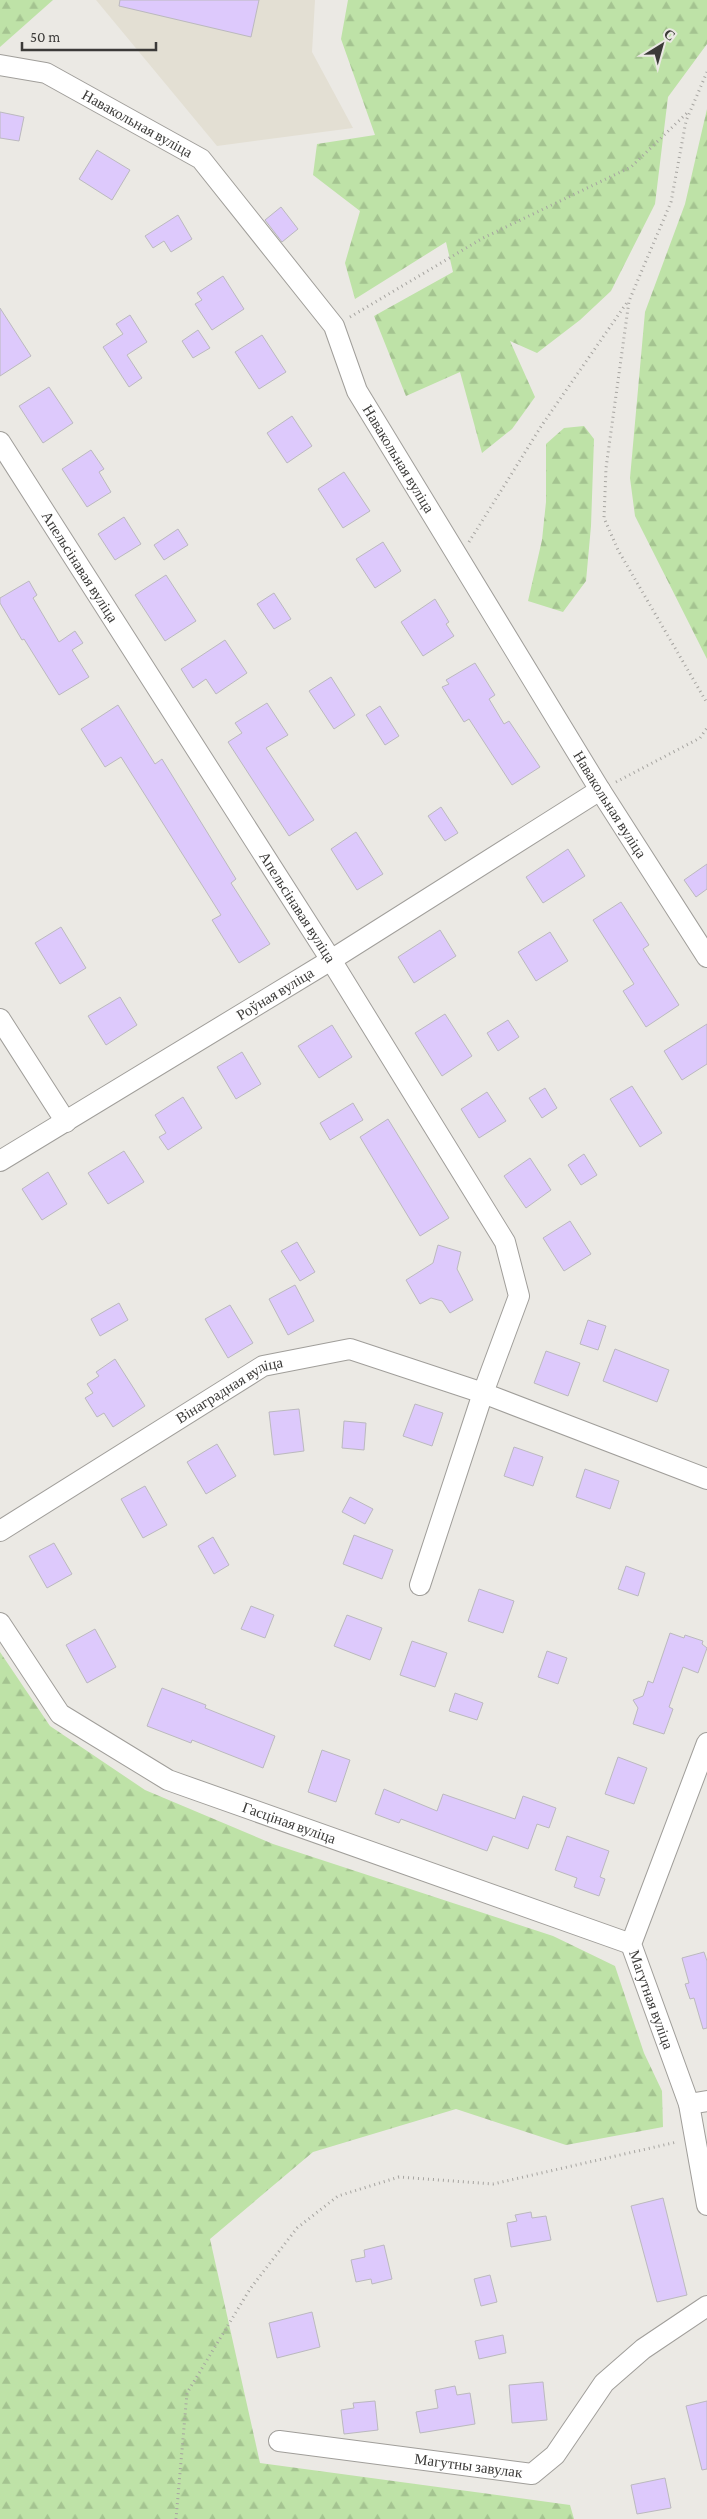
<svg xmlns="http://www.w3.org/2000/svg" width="707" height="2519" viewBox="0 0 707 2519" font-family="'Crimson Pro',serif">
<defs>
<pattern id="forest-firs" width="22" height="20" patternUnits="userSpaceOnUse" patternTransform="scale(1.25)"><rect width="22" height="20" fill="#bee2a7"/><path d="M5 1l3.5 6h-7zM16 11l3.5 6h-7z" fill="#a4c390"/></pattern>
</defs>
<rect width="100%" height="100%" fill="#ebe9e4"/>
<!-- built -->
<polygon fill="#e3dfd3" points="96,0 315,0 312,52 353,128 217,146"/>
<!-- forest -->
<g fill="url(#forest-firs)">
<polygon points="0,0 53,0 0,47"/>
<polygon points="348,0 707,0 707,44 668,97 655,204 611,291 580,320 537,353 510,341 535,397 512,429 482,453 460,372 406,396 374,316 453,272 446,242 355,299 345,263 360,211 313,175 317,144 375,135 341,39"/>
<polygon points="707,109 707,659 635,516 630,478 645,312 685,204"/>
<polygon points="584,426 594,439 591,526 586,581 563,612 528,601 542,540 546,502 546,444 564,428"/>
<polygon points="0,1652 50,1726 145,1790 273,1844 553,1936 615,1966 644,2053 662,2091 663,2127 566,2145 456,2109 313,2152 210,2239 260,2463 570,2505 574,2519 0,2519"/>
</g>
<!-- building -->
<g fill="#ddc9fc" stroke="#bbb9be">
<polygon points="120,0 259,0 251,37 119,6"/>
<polygon points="0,112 24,117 19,141 0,138"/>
<polygon points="97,150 130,170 112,200 79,179"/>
<polygon points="281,207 298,229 282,242 265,220"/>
<polygon points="178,215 192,239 171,252 164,241 153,248 145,236"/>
<polygon points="223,276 244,309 212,330 195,304 202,300 197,293"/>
<polygon points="0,308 31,356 0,376"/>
<polygon points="130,315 147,342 127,355 142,378 129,387 103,347 123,334 116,324"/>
<polygon points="198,330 210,348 193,358 182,341"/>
<polygon points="262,335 286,372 259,389 235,352"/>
<polygon points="49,387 73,423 43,443 19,406"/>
<polygon points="292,416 312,446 287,463 267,433"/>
<polygon points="91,450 104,469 99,472 111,492 87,507 62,469"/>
<polygon points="344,472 370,511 343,528 318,489"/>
<polygon points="124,517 141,544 115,560 98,534"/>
<polygon points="178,529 188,545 164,560 154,545"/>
<polygon points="383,542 401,571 375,588 356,559"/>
<polygon points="166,575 196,621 165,641 135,595"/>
<polygon points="29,581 37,595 33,598 59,642 75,631 83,643 72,650 89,677 59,695 24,639 22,640 0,603 0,598"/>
<polygon points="274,593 291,619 274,629 257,604"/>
<polygon points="435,599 449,622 446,624 454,636 423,656 401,622"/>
<polygon points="225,640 247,673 216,694 206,679 193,688 181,669"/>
<polygon points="475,663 495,695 489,699 504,724 509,721 540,767 512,785 469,719 464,722 442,687 449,684 446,680"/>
<polygon points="331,677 355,715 334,729 309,691"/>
<polygon points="267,703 288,735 266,748 314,820 289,836 228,742 242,733 235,723"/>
<polygon points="118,705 155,764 162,759 236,879 231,883 270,944 239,963 212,920 221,915 121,757 105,767 81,729"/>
<polygon points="380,706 399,736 385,745 366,715"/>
<polygon points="441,807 458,833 445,841 428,816"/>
<polygon points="356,832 383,874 357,890 331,849"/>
<polygon points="568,849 585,876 543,903 526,877"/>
<polygon points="707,864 707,889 696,897 684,880"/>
<polygon points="621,902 649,945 643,949 679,1005 646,1027 623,991 634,984 593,920"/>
<polygon points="61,927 86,968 60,984 35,943"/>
<polygon points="440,930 456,956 414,983 398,957"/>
<polygon points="550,932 568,961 536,981 518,952"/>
<polygon points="120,997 137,1025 106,1045 88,1016"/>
<polygon points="445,1014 472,1056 442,1076 415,1033"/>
<polygon points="508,1020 519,1037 498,1051 487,1033"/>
<polygon points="707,1024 707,1064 682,1080 664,1051"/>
<polygon points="332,1025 352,1057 319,1078 298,1046"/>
<polygon points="242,1052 261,1084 236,1099 217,1067"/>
<polygon points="632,1086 662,1133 640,1147 610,1099"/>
<polygon points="545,1088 557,1108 542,1118 529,1098"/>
<polygon points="487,1092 506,1121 479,1138 461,1109"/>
<polygon points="183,1097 202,1128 168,1150 159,1137 166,1133 155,1115"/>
<polygon points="353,1103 363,1120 330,1140 320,1123"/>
<polygon points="388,1119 449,1218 420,1236 360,1137"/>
<polygon points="124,1151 144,1182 108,1204 88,1173"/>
<polygon points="584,1154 597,1175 581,1185 568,1165"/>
<polygon points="530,1158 551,1190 526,1208 504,1176"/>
<polygon points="48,1172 67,1204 42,1220 22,1189"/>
<polygon points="570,1221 591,1254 564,1271 543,1238"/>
<polygon points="297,1242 315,1272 300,1281 281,1251"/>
<polygon points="438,1245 461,1252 457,1269 473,1300 450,1313 442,1301 431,1298 420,1304 406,1280 433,1263"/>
<polygon points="295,1285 314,1321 288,1335 269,1299"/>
<polygon points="119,1303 128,1320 100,1336 91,1319"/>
<polygon points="230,1305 253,1343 228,1358 205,1319"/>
<polygon points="588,1320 606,1326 598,1350 580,1344"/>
<polygon points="615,1349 669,1370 657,1402 603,1381"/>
<polygon points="546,1351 580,1363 568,1396 534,1383"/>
<polygon points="115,1359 145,1406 113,1427 104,1413 97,1417 85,1398 93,1393 87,1384 99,1376 96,1372"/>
<polygon points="415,1404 443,1413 432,1446 403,1436"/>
<polygon points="299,1409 304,1451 274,1455 269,1412"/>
<polygon points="344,1421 366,1423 364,1450 342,1448"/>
<polygon points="217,1444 236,1476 206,1494 187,1462"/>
<polygon points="514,1447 543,1457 533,1486 504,1476"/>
<polygon points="585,1469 619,1481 610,1509 576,1497"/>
<polygon points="145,1486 167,1525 143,1538 121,1499"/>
<polygon points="350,1497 373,1509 365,1524 342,1512"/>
<polygon points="354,1535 393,1550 382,1579 343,1564"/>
<polygon points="213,1537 229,1565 214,1574 198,1546"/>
<polygon points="54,1543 72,1574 47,1588 29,1556"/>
<polygon points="626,1566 645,1573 638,1596 618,1589"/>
<polygon points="479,1589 514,1601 503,1633 468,1621"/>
<polygon points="251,1606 274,1615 265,1638 241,1629"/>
<polygon points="347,1615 382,1628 370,1660 334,1646"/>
<polygon points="95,1629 116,1667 87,1683 66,1645"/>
<polygon points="670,1633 684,1638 685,1635 703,1641 702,1644 707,1648 698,1673 683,1667 669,1707 673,1709 664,1734 633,1724 638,1708 633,1700 643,1696 648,1681 653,1683"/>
<polygon points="412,1641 447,1653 435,1687 400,1675"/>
<polygon points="547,1651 567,1658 558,1684 538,1677"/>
<polygon points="162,1688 206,1705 205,1708 275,1736 263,1768 192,1740 191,1743 147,1726"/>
<polygon points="455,1693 483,1703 477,1720 449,1711"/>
<polygon points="322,1750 350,1760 336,1802 308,1792"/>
<polygon points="618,1757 647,1768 634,1804 605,1794"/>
<polygon points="384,1789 437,1811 443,1794 515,1819 523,1796 556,1808 549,1828 537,1824 528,1849 493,1836 487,1851 401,1819 399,1823 375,1814"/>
<polygon points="567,1836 609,1851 600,1877 605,1879 599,1896 574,1887 577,1878 555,1870"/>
<polygon points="704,1952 707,1961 707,2028 703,2029 694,1998 690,1999 685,1984 689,1983 682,1958"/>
<polygon points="663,2198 687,2295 657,2302 631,2206"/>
<polygon points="531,2212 532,2218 546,2216 551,2240 511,2247 507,2223 517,2221 515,2215"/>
<polygon points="384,2245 392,2279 372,2284 371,2279 356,2282 351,2260 365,2257 364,2250"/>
<polygon points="490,2275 497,2302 481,2306 474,2279"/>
<polygon points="312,2312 320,2347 277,2358 269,2323"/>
<polygon points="503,2335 506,2353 479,2359 475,2341"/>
<polygon points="543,2382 547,2420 512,2423 509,2385"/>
<polygon points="455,2386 457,2395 470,2393 475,2424 420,2433 416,2412 438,2408 435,2390"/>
<polygon points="375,2401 378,2430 344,2434 341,2410 354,2408 353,2403"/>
<polygon points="707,2401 707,2469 702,2470 686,2406"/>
<polygon points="665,2478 671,2508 637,2514 631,2485"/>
</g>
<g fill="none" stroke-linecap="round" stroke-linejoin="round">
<!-- minor casing -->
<g stroke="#a09e9a" stroke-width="22">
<g id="minor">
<path id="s1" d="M0,65L46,73L201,159L334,326L357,391L600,790L707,957"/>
<path id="s2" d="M0,442L331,960L505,1242L519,1296L483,1393L420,1585"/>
<polyline points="0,1019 66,1122"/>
<path id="s3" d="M0,1161L331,960L600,790"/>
<path id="s4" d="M0,1531L263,1366L350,1349L483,1393L707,1479"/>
<path id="s5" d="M0,1623L60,1714L168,1780L631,1944"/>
<path id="s6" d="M707,1743L631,1944L689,2104L707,2205"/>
<polyline points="689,2104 707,2101"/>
<path id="s7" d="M279,2441L532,2474L555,2455L604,2383L643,2349L707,2306"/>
</g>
</g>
<!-- path -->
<g stroke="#a6a4a0" stroke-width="3" stroke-dasharray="1 4" stroke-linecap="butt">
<polyline points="707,72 686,121 671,202 629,301 606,468 604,518 618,550 707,703"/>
<polyline points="350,317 483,238 631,167 688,112"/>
<polyline points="469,542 542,425 628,301"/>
<polyline points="616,782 700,738 707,728"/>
<polyline points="176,2519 187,2393 250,2289 297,2228 338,2196 399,2177 493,2184 677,2142"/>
</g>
<!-- minor -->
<use href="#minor" stroke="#fff" stroke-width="20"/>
</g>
<g text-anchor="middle" stroke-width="4" stroke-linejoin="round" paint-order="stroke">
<!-- street labels -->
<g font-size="15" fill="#3b3a38" stroke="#ebe9e4">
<text dy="5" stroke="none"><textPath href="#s1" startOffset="151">Навакольная вуліца</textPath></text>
<text dy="5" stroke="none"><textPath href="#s1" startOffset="586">Навакольная вуліца</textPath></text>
<text dy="5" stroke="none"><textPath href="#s2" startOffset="148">Апельсінавая вуліца</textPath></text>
<text dy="5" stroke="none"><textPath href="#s1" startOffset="991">Навакольная вуліца</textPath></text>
<text dy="5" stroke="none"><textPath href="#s2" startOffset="552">Апельсінавая вуліца</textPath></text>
<text dy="5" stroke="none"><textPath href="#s3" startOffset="322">Роўная вуліца</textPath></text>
<text dy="5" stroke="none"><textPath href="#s4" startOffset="270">Вінаградная вуліца</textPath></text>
<text dy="5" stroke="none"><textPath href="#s5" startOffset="364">Гасціная вуліца</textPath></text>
<text dy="5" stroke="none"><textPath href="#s6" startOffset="274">Магутная вуліца</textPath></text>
<text dy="5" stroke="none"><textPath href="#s7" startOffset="191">Магутны завулак</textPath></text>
</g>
</g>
<!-- north arrow -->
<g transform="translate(662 45) rotate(37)" stroke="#ebe9e4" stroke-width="4" paint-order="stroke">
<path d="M0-4L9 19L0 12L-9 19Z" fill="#3b3a38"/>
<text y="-8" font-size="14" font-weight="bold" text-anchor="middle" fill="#3b3a38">С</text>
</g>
<!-- scale -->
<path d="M22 42v8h134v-8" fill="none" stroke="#3b3a38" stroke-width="2.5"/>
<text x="30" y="42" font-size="15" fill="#3b3a38" stroke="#ebe9e4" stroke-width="4" paint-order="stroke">50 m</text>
</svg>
